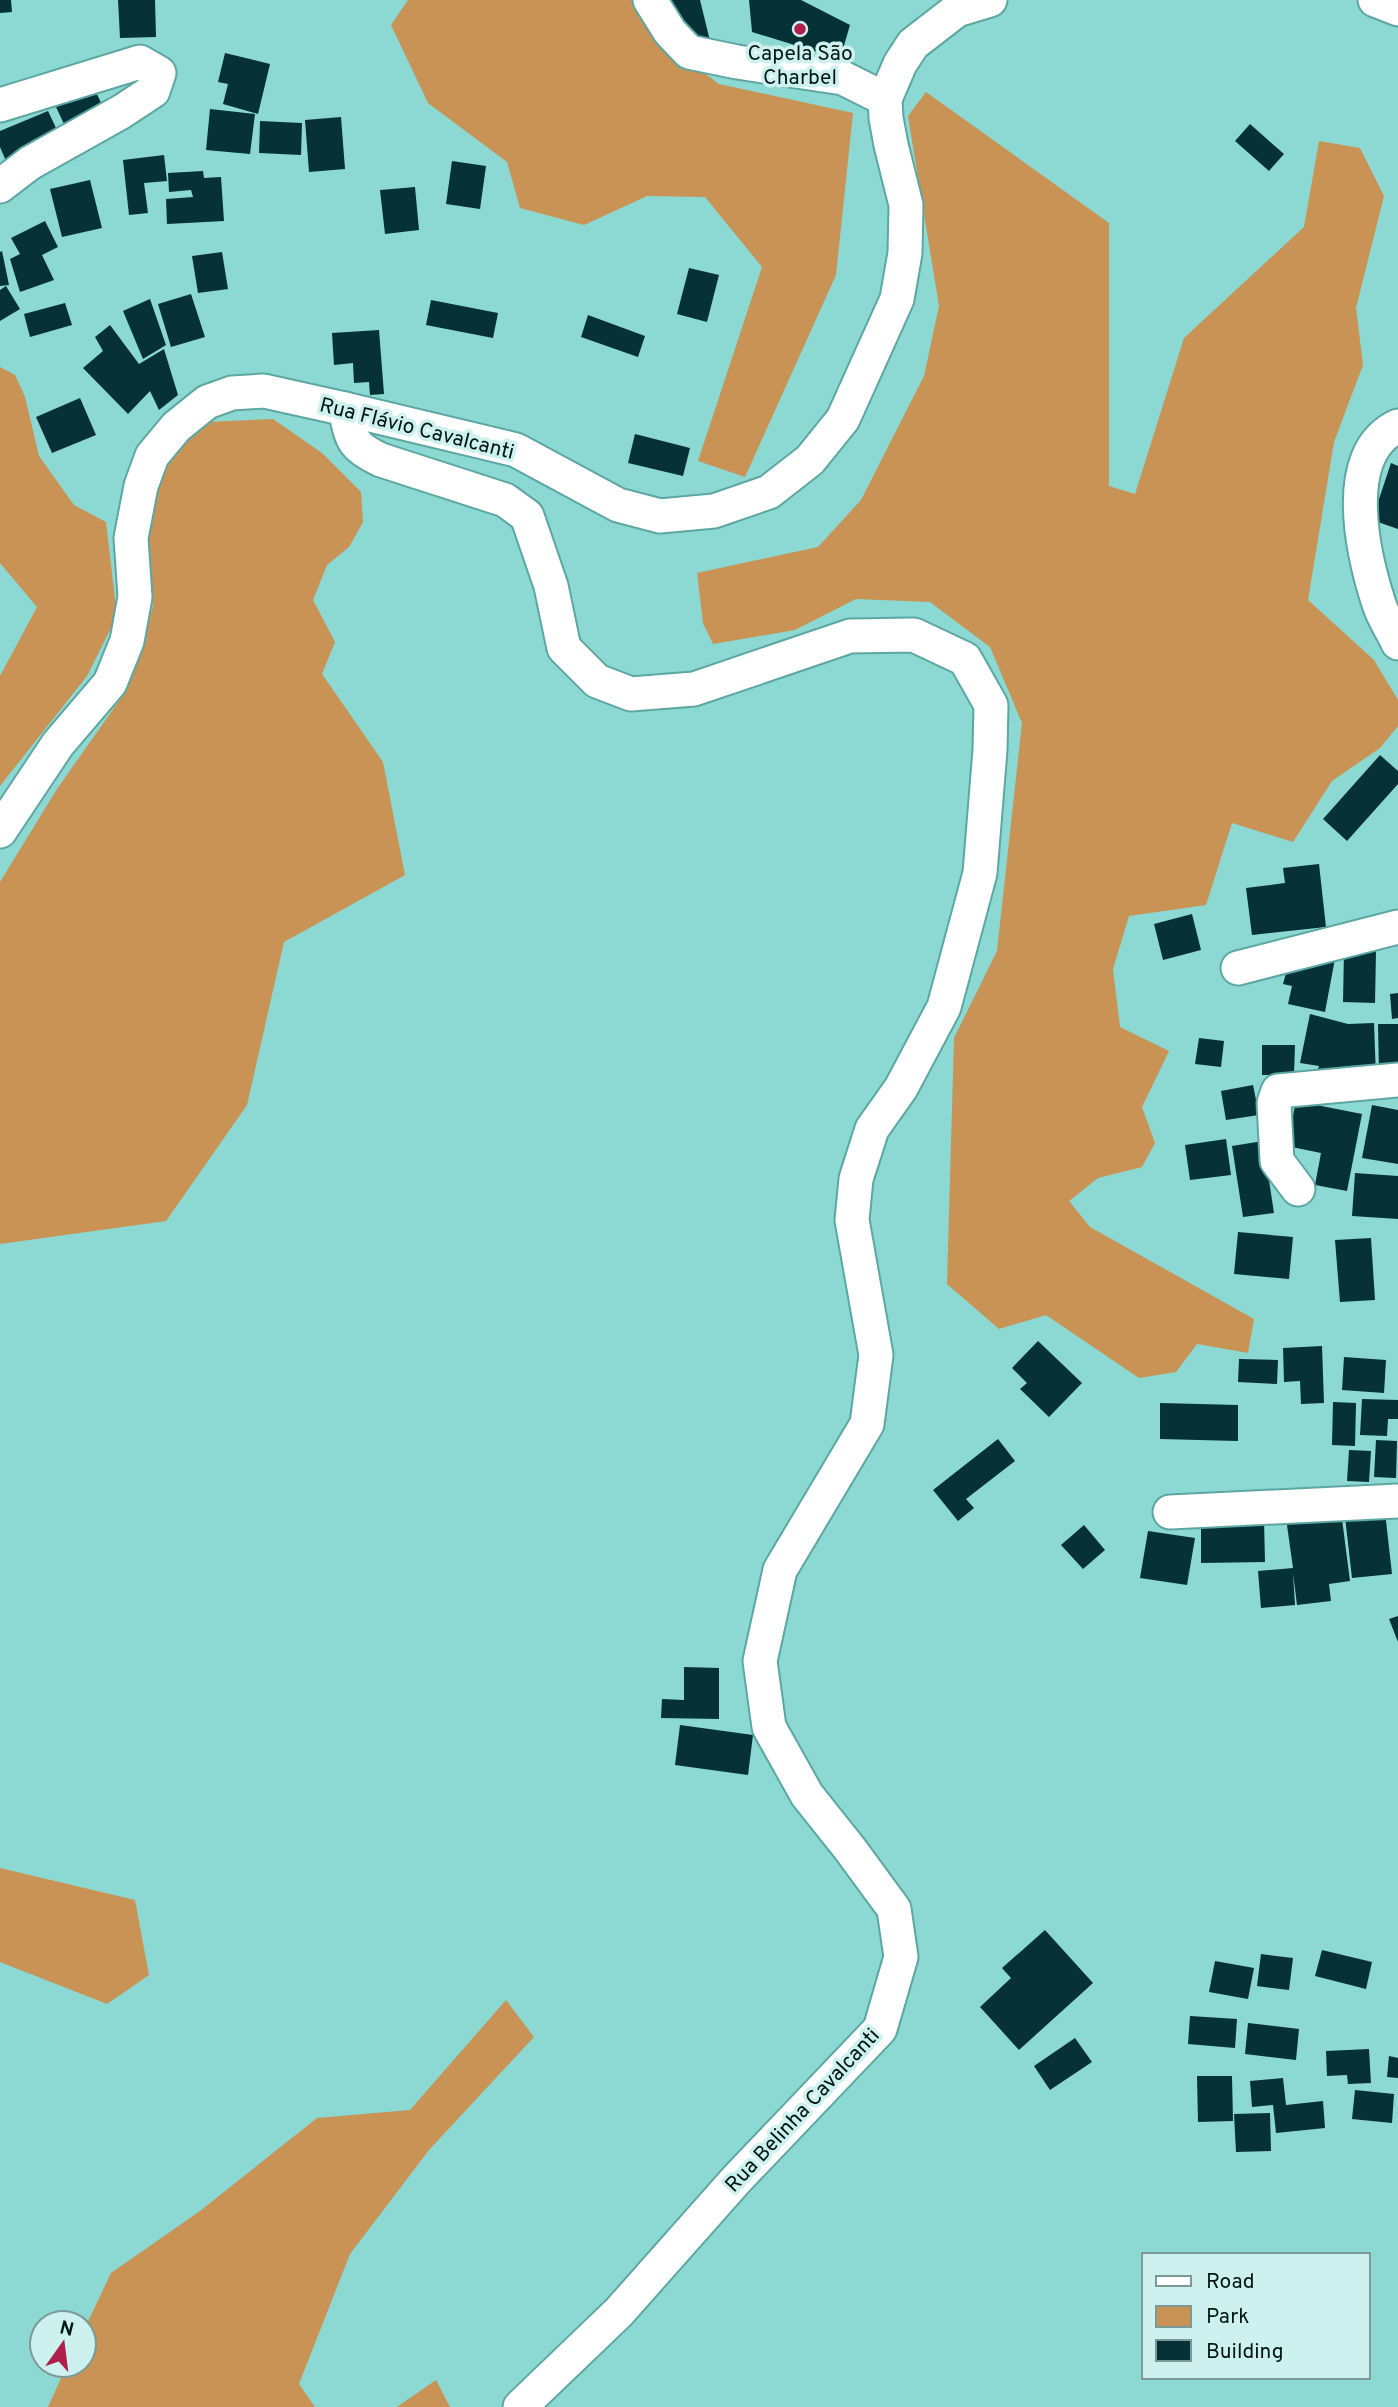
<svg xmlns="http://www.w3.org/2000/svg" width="1398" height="2407" viewBox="0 0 1398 2407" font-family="Overpass,sans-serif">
<rect width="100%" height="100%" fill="#8cd8d2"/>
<!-- green -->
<g fill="#c89355">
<polygon points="408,0 638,0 653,35 719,84 853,113 836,275 745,477 698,461 762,267 705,197 647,196 584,225 520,208 507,162 428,103 391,25"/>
<polygon points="926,92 1109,223 1109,486 1135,494 1184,338 1304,227 1319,141 1360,148 1384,196 1356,308 1363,365 1334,442 1308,600 1374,660 1398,700 1398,726 1380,748 1332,781 1293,842 1232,823 1206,905 1129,916 1113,969 1120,1027 1169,1051 1142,1107 1155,1143 1142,1167 1098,1178 1069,1201 1090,1227 1254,1319 1248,1353 1197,1344 1176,1372 1139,1378 1046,1315 999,1329 947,1284 954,1038 997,951 1022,723 990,647 930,602 856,599 795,630 713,644 703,623 697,573 818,547 861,500 924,376 939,306 908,116"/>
<polygon points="0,367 15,375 25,397 39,456 74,505 106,522 117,616 87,676 0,786 0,676 37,607 0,563"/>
<polygon points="273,419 322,453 361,492 363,522 349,547 327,565 313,600 335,642 322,674 383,762 405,875 284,942 247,1105 166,1221 0,1244 0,882 57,789 128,688 153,606 144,560 146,508 161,467 207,422"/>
<polygon points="0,1868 135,1900 149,1975 107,2004 0,1962"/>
<polygon points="506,2000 534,2037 429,2150 350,2254 299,2384 315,2407 48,2407 67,2365 84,2365 84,2330 111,2273 200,2211 317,2118 410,2110"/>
<polygon points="436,2380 450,2407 397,2407"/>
</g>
<!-- building -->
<g fill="#063137">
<polygon points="0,0 11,0 12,12 0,13"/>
<polygon points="118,0 155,0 156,37 120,38"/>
<polygon points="659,0 700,0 712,49 691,47"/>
<polygon points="749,0 801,0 850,25 840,59 752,32"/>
<polygon points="225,53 270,64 258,114 223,104 228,84 218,82"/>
<polygon points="95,90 103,107 64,124 56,107"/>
<polygon points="210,109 255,114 250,154 206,150"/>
<polygon points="48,111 57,130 31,141 34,148 6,161 0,147 0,131"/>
<polygon points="341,117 345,169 309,172 305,120"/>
<polygon points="260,121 302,123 301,155 259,153"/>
<polygon points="1250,124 1284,154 1269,171 1235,141"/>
<polygon points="164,155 167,181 144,183 148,213 129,215 123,160"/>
<polygon points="452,161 486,166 480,209 446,204"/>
<polygon points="203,171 204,178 221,177 224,221 167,224 166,199 193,197 191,190 169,192 168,173"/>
<polygon points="90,180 102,228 62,237 50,189"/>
<polygon points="415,187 419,230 385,234 380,190"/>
<polygon points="45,221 58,247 42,255 54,280 20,292 10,259 20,254 11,238"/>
<polygon points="2,251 9,285 0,286 0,252"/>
<polygon points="222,252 228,289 198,293 192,256"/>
<polygon points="689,268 719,275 707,322 677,314"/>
<polygon points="6,286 20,309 0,321 0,290"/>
<polygon points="191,294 205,337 171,347 158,304"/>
<polygon points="150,299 166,345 143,359 123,311"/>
<polygon points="431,300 498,313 493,338 426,325"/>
<polygon points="65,303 72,325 30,337 24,314"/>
<polygon points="588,315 645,336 638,357 581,337"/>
<polygon points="110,325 139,364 164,349 178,395 159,410 150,391 128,414 83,368 103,351 95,337"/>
<polygon points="379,330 384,394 370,395 369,382 354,383 353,363 334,365 332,333"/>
<polygon points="80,398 96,435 52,453 36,417"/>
<polygon points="635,434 690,448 683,476 628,463"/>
<polygon points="1391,463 1398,466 1398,529 1372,520"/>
<polygon points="1380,755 1398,771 1398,784 1347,841 1323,819"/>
<polygon points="1319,864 1326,927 1252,935 1246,888 1285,883 1283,868"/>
<polygon points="1192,914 1201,950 1163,960 1154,924"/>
<polygon points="1337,948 1325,1012 1288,1004 1292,986 1283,984 1288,966 1302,969 1305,955"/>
<polygon points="1344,951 1376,951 1375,1003 1343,1002"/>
<polygon points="1398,993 1398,1018 1392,1019 1390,994"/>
<polygon points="1310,1014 1348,1024 1374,1023 1376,1077 1344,1074 1318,1069 1319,1066 1300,1063"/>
<polygon points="1378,1024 1398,1024 1398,1074 1379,1074"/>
<polygon points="1199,1038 1224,1041 1221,1067 1195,1064"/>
<polygon points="1262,1045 1295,1045 1294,1075 1262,1075"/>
<polygon points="1253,1085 1259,1115 1226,1120 1221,1091"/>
<polygon points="1296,1101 1362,1114 1347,1191 1315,1185 1321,1153 1287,1146"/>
<polygon points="1372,1105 1398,1110 1398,1164 1362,1158"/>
<polygon points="1226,1139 1231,1175 1190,1180 1185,1145"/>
<polygon points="1263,1141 1274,1213 1243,1217 1232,1146"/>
<polygon points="1355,1173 1398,1176 1398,1219 1352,1216"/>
<polygon points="1238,1232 1293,1237 1289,1279 1234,1274"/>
<polygon points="1371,1238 1375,1300 1340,1302 1335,1240"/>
<polygon points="1038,1341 1082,1383 1049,1417 1020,1389 1027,1383 1012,1368"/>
<polygon points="1322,1346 1324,1403 1301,1404 1300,1381 1284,1382 1283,1348"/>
<polygon points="1344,1357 1386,1360 1384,1393 1342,1390"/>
<polygon points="1239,1359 1278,1360 1277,1384 1238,1382"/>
<polygon points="1362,1399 1398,1400 1398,1419 1388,1419 1387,1436 1360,1435"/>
<polygon points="1333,1402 1356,1403 1355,1446 1332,1445"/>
<polygon points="1160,1403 1238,1405 1238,1441 1160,1439"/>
<polygon points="998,1439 1015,1461 966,1499 974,1508 958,1521 933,1490"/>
<polygon points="1376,1440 1397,1441 1396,1478 1374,1477"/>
<polygon points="1349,1450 1371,1451 1369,1482 1347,1481"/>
<polygon points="1341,1511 1350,1581 1329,1584 1331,1601 1297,1605 1293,1573 1295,1605 1261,1608 1258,1571 1293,1568 1286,1518"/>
<polygon points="1385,1512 1392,1574 1352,1578 1345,1517"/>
<polygon points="1264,1520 1265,1562 1201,1563 1201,1521"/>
<polygon points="1084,1525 1105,1550 1083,1569 1061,1545"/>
<polygon points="1148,1531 1195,1538 1187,1585 1140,1578"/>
<polygon points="1398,1616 1398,1642 1389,1619"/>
<polygon points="684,1667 719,1668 719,1719 661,1718 662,1699 684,1700"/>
<polygon points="680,1725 753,1735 748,1775 675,1765"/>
<polygon points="1045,1930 1093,1983 1019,2050 980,2007 1011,1978 1002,1968"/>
<polygon points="1322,1950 1372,1962 1366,1989 1315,1976"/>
<polygon points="1261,1954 1293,1958 1289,1990 1257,1986"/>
<polygon points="1215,1961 1254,1968 1248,1999 1209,1992"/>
<polygon points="1190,2016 1237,2019 1235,2048 1188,2044"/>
<polygon points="1248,2023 1299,2029 1296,2060 1245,2054"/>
<polygon points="1075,2038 1092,2062 1050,2090 1034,2066"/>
<polygon points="1369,2049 1371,2083 1348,2084 1347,2075 1327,2076 1326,2051"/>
<polygon points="1389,2056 1398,2058 1398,2078 1387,2077"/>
<polygon points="1197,2076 1232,2076 1233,2121 1198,2122"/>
<polygon points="1283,2078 1286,2105 1323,2101 1325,2128 1276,2133 1273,2105 1252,2107 1250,2081"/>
<polygon points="1355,2090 1394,2094 1392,2123 1352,2119"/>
<polygon points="1270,2113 1271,2151 1236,2152 1234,2114"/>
</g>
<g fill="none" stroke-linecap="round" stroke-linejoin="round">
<!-- minor casing -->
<g stroke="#5ca7a2" stroke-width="37">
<g id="minor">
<polyline points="650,0 670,32 689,52 737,62 843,78 885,99"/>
<polyline points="1375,0 1398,9"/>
<polyline points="0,105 140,62 159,73 153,91 121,112 30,163 0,186"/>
<path d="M345,409C352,440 351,446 381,460L505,500L527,516L551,586L564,648L597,681L631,694L694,689L850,636L914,635L965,659L991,705L990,750L980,873L944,1007L901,1088L872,1129L856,1179L852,1220L876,1355L867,1424L780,1570L760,1661L769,1727L807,1795L850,1849L894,1909L901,1957L880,2029L736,2180L619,2312L520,2407"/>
<path d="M1398,426C1339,453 1363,555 1379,604C1383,617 1392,630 1398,643"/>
<polyline points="0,831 58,744 110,683 127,641 135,597 131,538 141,486 152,456 176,427 207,402 232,393 264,391 345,409 516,450 618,505 660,516 714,511 769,492 810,460 843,419 897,299 905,253 906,205 891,145 886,118 885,99 900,64 913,44 957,10 990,0"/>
<polyline points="1238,968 1398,927"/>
<polyline points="1298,1189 1277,1161 1274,1103 1278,1091 1398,1080"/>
<polyline points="1170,1512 1398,1501"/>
</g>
</g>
<!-- minor -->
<use href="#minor" stroke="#fff" stroke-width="33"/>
</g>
<!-- markers -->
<circle fill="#b01f4c" stroke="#cdf1ee" stroke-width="2.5" cx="800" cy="29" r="7"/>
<g text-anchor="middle" stroke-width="7" stroke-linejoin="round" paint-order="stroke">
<!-- poi labels -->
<g font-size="21" fill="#011715" stroke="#cdf1ee">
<text x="800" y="60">Capela São<tspan x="800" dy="24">Charbel</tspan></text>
</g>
<!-- street labels -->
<g font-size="21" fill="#011715" stroke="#cdf1ee">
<text transform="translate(417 428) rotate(14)" y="7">Rua Flávio Cavalcanti</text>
<text transform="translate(802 2110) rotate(-47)" y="7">Rua Belinha Cavalcanti</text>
</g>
</g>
<!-- legend -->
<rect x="1142" y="2253" width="228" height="126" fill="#cdf1ee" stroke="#7b9a97" stroke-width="2"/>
<rect x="1156" y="2276" width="35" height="10" fill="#ffffff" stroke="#7b9a97" stroke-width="2"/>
<text x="1206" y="2288" font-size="21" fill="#011715">Road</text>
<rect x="1156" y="2306" width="35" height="21" fill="#c89355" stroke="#7b9a97" stroke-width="2"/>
<text x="1206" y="2323" font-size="21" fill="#011715">Park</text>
<rect x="1156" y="2340" width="35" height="21" fill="#063137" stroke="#7b9a97" stroke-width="2"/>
<text x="1206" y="2358" font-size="21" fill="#011715">Building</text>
<!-- north arrow -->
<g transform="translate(63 2344) rotate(14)"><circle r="33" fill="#cdf1ee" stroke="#7b9a97" stroke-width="2"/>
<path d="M0-5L12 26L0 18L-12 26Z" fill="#b01f4c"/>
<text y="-10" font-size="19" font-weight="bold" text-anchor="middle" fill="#011715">N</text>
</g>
</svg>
